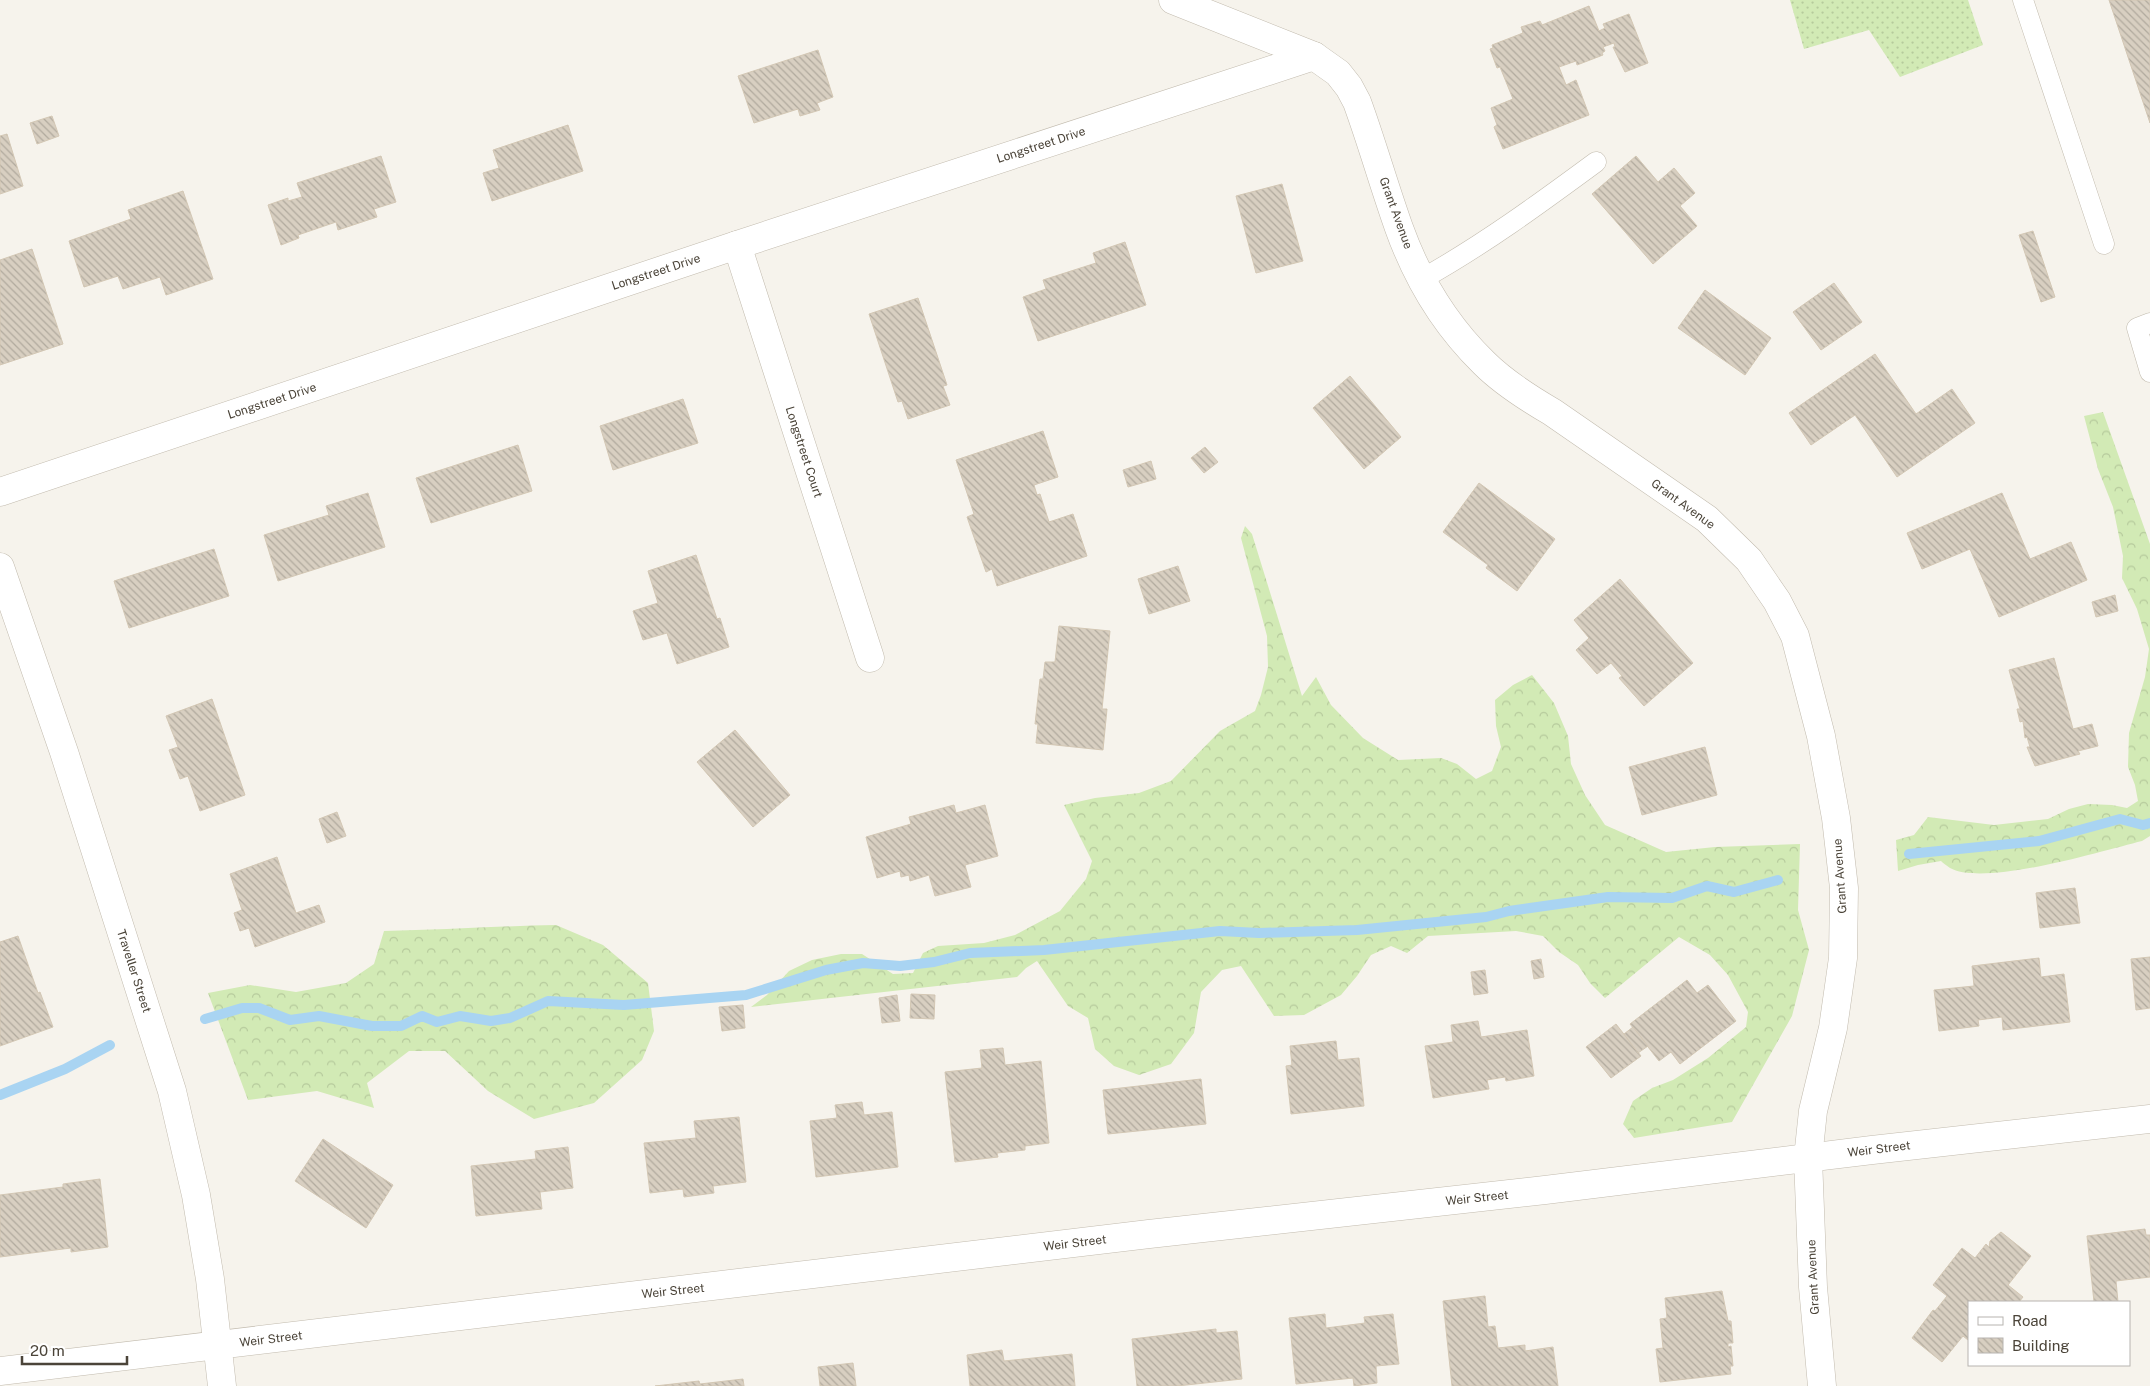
<svg xmlns="http://www.w3.org/2000/svg" width="2150" height="1386" viewBox="0 0 2150 1386" font-family="'Public Sans',sans-serif">
<defs>
<pattern id="grass-dots" width="8" height="8" patternUnits="userSpaceOnUse" patternTransform="scale(1.25)"><rect width="8" height="8" fill="#d2eab5"/><path d="M2 2h.1M6 6h.1" fill="none" stroke="#b6ca9c" stroke-width="1.8" stroke-linecap="round"/></pattern>
<pattern id="forest-crowns" width="20" height="18" patternUnits="userSpaceOnUse" patternTransform="scale(1.25)"><rect width="20" height="18" fill="#d2eab5"/><path d="M2 6a3 3 0 1 1 6 0M12 15a3 3 0 1 1 6 0" fill="none" stroke="#b6ca9c"/></pattern>
<pattern id="building-back-hatch" width="6" height="6" patternUnits="userSpaceOnUse" patternTransform="scale(1.25)"><rect width="6" height="6" fill="#d8cfc1"/><path d="M-1 5l2 2M0 0l6 6M5-1l2 2" fill="none" stroke="#b1aa9e"/></pattern>
</defs>
<rect width="100%" height="100%" fill="#f6f3ec"/>
<!-- grass -->
<polygon fill="url(#grass-dots)" points="1790,0 1968,0 1983,45 1900,77 1869,30 1804,49"/>
<!-- forest -->
<g fill="url(#forest-crowns)">
<path d="M2103,412L2150,544V836L2142,841C2102,851 1984,887 1950,868C1947,866 1943,863 1941,861L1918,865L1898,871L1896,840L1914,835L1928,817L1994,825L2048,819L2069,809L2088,804L2112,805L2127,808L2138,801L2135,785L2128,767L2129,733L2145,677L2149,649L2137,609L2122,578L2123,556L2113,507L2098,469L2084,416Z"/>
<polygon points="1245,526 1252,534 1302,696 1316,677 1331,705 1363,738 1398,760 1441,758 1457,764 1476,779 1492,771 1501,747 1496,726 1495,700 1513,685 1532,675 1554,703 1568,736 1571,764 1585,795 1605,825 1666,852 1715,847 1800,844 1798,910 1809,950 1792,1016 1732,1122 1634,1138 1623,1124 1633,1101 1652,1088 1673,1080 1708,1058 1746,1027 1748,1012 1728,975 1710,955 1679,937 1605,998 1590,983 1578,965 1559,952 1543,936 1516,931 1428,936 1407,953 1391,946 1371,955 1357,976 1341,995 1304,1015 1274,1016 1241,966 1222,970 1201,992 1194,1033 1171,1064 1139,1075 1114,1066 1095,1049 1088,1018 1068,1006 1037,961 1026,968 1017,977 751,1007 767,995 789,971 812,960 841,954 862,954 893,974 913,973 923,953 938,946 984,943 1015,935 1060,911 1086,879 1092,861 1064,805 1095,798 1139,793 1171,781 1220,731 1255,711 1261,695 1268,667 1267,636 1241,538"/>
<path d="M556,925L603,945L648,983L654,1031L642,1060L594,1103L534,1119L488,1091L445,1051H409L367,1083L374,1108L317,1091L248,1100L208,993L250,985L296,992L346,983L374,964L384,931C441,930 499,926 556,925Z"/>
</g>
<g fill="none" stroke-linecap="round" stroke-linejoin="round">
<!-- stream -->
<g stroke="#a9d4f2" stroke-width="10">
<polyline points="1909,854 2039,841 2120,819 2143,825 2150,823"/>
<polyline points="205,1019 242,1008 259,1008 290,1020 319,1016 372,1026 401,1026 422,1016 437,1022 460,1016 491,1021 510,1018 548,1001 624,1005 746,995 826,970 863,963 900,966 934,962 970,953 1044,950 1220,931 1259,933 1357,930 1486,917 1509,911 1608,897 1672,898 1707,886 1734,892 1778,880"/>
<polyline points="0,1095 65,1069 110,1045"/>
</g>
</g>
<!-- building -->
<g fill="url(#building-back-hatch)" stroke="#d3c7b4">
<polygon points="2109,0 2150,0 2150,123"/>
<polygon points="1589,6 1599,31 1605,28 1603,24 1629,14 1648,63 1625,72 1613,47 1615,47 1614,43 1603,47 1605,51 1602,53 1603,55 1577,65 1576,61 1559,67 1566,85 1576,80 1589,115 1503,149 1494,127 1497,125 1491,108 1513,99 1500,67 1497,68 1490,49 1493,48 1492,45 1523,33 1521,27 1540,21 1542,25"/>
<polygon points="818,50 833,97 817,103 820,110 800,116 798,109 754,123 738,76"/>
<polygon points="52,116 59,136 37,144 30,123"/>
<polygon points="568,125 583,171 492,201 483,173 499,168 493,150"/>
<polygon points="7,134 23,186 0,194 0,136"/>
<polygon points="381,156 396,202 374,209 377,217 338,230 336,222 298,235 299,238 281,245 268,205 288,198 288,201 302,197 297,183"/>
<polygon points="1636,156 1658,182 1674,168 1695,193 1680,206 1697,226 1653,264 1592,194"/>
<polygon points="1282,184 1303,261 1256,273 1236,196"/>
<polygon points="183,191 213,279 166,295 160,277 123,289 118,276 84,287 69,241 131,219 128,210"/>
<polygon points="2033,231 2055,297 2041,302 2019,235"/>
<polygon points="1125,242 1146,305 1038,341 1023,297 1046,289 1043,280 1096,263 1093,253"/>
<polygon points="32,249 63,344 0,365 0,260"/>
<polygon points="1834,283 1862,322 1821,350 1793,312"/>
<polygon points="1705,290 1771,338 1745,375 1678,328"/>
<polygon points="918,298 947,385 943,386 950,405 908,419 902,401 898,402 869,314"/>
<polygon points="1875,354 1916,414 1952,389 1975,423 1897,477 1855,415 1811,445 1789,413"/>
<polygon points="1350,376 1401,437 1364,469 1313,408"/>
<polygon points="683,399 698,443 613,470 600,426"/>
<polygon points="1043,431 1058,477 1034,485 1037,495 1040,494 1049,522 1073,514 1087,556 997,586 992,569 986,572 967,517 974,514 956,460"/>
<polygon points="518,445 532,491 431,523 416,478"/>
<polygon points="1205,447 1218,462 1204,473 1191,458"/>
<polygon points="1151,461 1156,479 1128,487 1123,470"/>
<polygon points="1479,483 1555,539 1517,591 1486,568 1488,565 1443,532"/>
<polygon points="368,493 385,547 278,581 264,535 329,515 326,506"/>
<polygon points="2002,493 2030,559 2071,542 2087,580 1999,617 1970,549 1922,569 1907,533"/>
<polygon points="214,549 229,596 129,628 114,581"/>
<polygon points="696,555 717,619 720,618 729,647 677,664 667,633 643,640 633,611 658,603 648,571"/>
<polygon points="1178,566 1190,601 1149,614 1138,579"/>
<polygon points="1620,579 1693,663 1644,706 1619,678 1622,676 1611,663 1597,674 1576,650 1589,638 1574,620"/>
<polygon points="2115,595 2118,611 2096,617 2092,602"/>
<polygon points="1059,626 1110,631 1102,709 1107,709 1103,750 1036,743 1038,724 1035,724 1040,679 1043,679 1045,662 1055,662"/>
<polygon points="2054,658 2073,729 2092,724 2098,746 2078,751 2080,754 2035,766 2027,747 2030,747 2027,737 2025,738 2023,721 2020,722 2017,709 2020,709 2009,670"/>
<polygon points="212,699 245,795 200,811 188,776 180,779 169,750 178,747 166,716"/>
<polygon points="735,730 790,795 753,827 697,762"/>
<polygon points="1705,747 1717,795 1642,815 1629,767"/>
<polygon points="954,805 956,813 985,805 998,856 965,865 971,887 935,896 929,875 910,881 909,875 901,877 900,871 877,878 866,837 911,824 909,817"/>
<polygon points="337,812 346,836 327,843 319,819"/>
<polygon points="277,857 296,913 319,905 325,922 255,947 249,928 240,931 234,913 242,910 230,874"/>
<polygon points="2075,888 2080,923 2040,928 2036,893"/>
<polygon points="18,936 38,993 40,992 53,1027 0,1046 0,942"/>
<polygon points="2150,957 2150,1008 2136,1010 2131,959"/>
<polygon points="2039,958 2041,977 2064,974 2070,1022 2003,1030 2002,1017 1978,1020 1979,1026 1939,1031 1934,990 1974,986 1972,966"/>
<polygon points="1541,959 1544,977 1534,979 1531,961"/>
<polygon points="1485,970 1488,993 1474,995 1471,972"/>
<polygon points="1687,980 1697,993 1708,985 1736,1021 1680,1064 1671,1052 1659,1061 1630,1024"/>
<polygon points="911,994 935,995 934,1019 910,1018"/>
<polygon points="897,995 900,1021 882,1023 879,998"/>
<polygon points="743,1005 745,1028 722,1031 719,1007"/>
<polygon points="1478,1021 1481,1037 1527,1030 1534,1076 1506,1081 1505,1077 1487,1080 1489,1089 1433,1098 1425,1046 1453,1042 1451,1025"/>
<polygon points="1616,1024 1641,1056 1611,1078 1586,1047"/>
<polygon points="1633,1027 1648,1046 1638,1053 1624,1034"/>
<polygon points="1336,1041 1338,1060 1359,1058 1364,1106 1291,1114 1286,1066 1292,1065 1290,1046"/>
<polygon points="1003,1048 1005,1065 1041,1061 1049,1143 1025,1146 1025,1150 997,1153 998,1157 955,1162 945,1072 982,1068 980,1050"/>
<polygon points="1201,1079 1206,1124 1108,1134 1103,1090"/>
<polygon points="862,1102 864,1115 892,1112 898,1167 816,1177 810,1121 837,1118 835,1105"/>
<polygon points="739,1117 746,1182 713,1186 714,1193 684,1197 683,1189 650,1193 644,1143 696,1138 694,1121"/>
<polygon points="323,1139 393,1185 366,1228 295,1181"/>
<polygon points="568,1147 573,1188 540,1192 542,1209 476,1216 471,1166 536,1159 535,1151"/>
<polygon points="100,1179 108,1247 71,1252 71,1248 0,1257 0,1195 63,1187 63,1184"/>
<polygon points="2145,1229 2146,1235 2150,1235 2150,1277 2116,1281 2118,1302 2094,1302 2087,1236"/>
<polygon points="2001,1232 2031,1256 2008,1285 2023,1297 2019,1302 1969,1302 1969,1338 1968,1340 1963,1336 1942,1362 1912,1338 1933,1310 1935,1311 1947,1296 1933,1285 1962,1248 1975,1258 1986,1244 1989,1247 1990,1241"/>
<polygon points="1722,1291 1728,1321 1731,1321 1733,1343 1728,1343 1728,1347 1731,1346 1733,1366 1730,1366 1731,1374 1660,1382 1656,1349 1663,1348 1660,1319 1667,1318 1665,1298"/>
<polygon points="1485,1296 1488,1327 1495,1326 1498,1348 1525,1345 1525,1351 1553,1347 1558,1386 1452,1386 1443,1301"/>
<polygon points="1325,1314 1326,1328 1365,1323 1364,1317 1393,1314 1399,1364 1376,1366 1377,1383 1354,1386 1353,1378 1296,1384 1289,1318"/>
<polygon points="1216,1329 1216,1333 1237,1331 1242,1379 1177,1386 1137,1386 1132,1339"/>
<polygon points="1002,1350 1004,1361 1072,1354 1075,1386 970,1386 967,1355"/>
<polygon points="853,1363 856,1386 820,1386 818,1367"/>
<polygon points="743,1379 744,1386 655,1386 699,1381 700,1384"/>
</g>
<g fill="none" stroke-linecap="round" stroke-linejoin="round">
<!-- service casing -->
<g stroke="#c2bbae" stroke-width="21">
<g id="service">
<polyline points="2023,0 2104,244"/>
<path d="M1422,279C1483,245 1539,204 1596,162"/>
<polyline points="2150,323 2137,328 2150,372"/>
</g>
</g>
<!-- minor casing -->
<g stroke="#c2bbae" stroke-width="29">
<g id="minor">
<path d="M1173,0L1314,56L1338,73L1349,87L1357,102C1372,143 1384,186 1399,228C1417,278 1446,326 1484,363C1503,382 1528,398 1552,412L1707,519L1749,560L1777,601L1795,636L1821,736L1836,818L1844,888L1843,958L1833,1028L1813,1111L1808,1158L1813,1287L1822,1386"/>
<polyline points="737,245 870,658"/>
<polyline points="0,492 737,245 1314,56"/>
<polyline points="0,567 64,752 172,1091 196,1195 210,1279 222,1386"/>
<polyline points="0,1371 1149,1234 1545,1190 1872,1150 2150,1119"/>
</g>
</g>
<!-- service -->
<use href="#service" stroke="#fff" stroke-width="20"/>
<!-- minor -->
<use href="#minor" stroke="#fff" stroke-width="28"/>
</g>
<g text-anchor="middle" stroke-width="5" stroke-linejoin="round" paint-order="stroke">
<!-- street labels -->
<g font-size="12" fill="#4b4439" stroke="#fff">
<text transform="translate(1041 145) rotate(-18)" y="4">Longstreet Drive</text>
<text transform="translate(1396 213) rotate(70)" y="4">Grant Avenue</text>
<text transform="translate(656 272) rotate(-18)" y="4">Longstreet Drive</text>
<text transform="translate(272 401) rotate(-18)" y="4">Longstreet Drive</text>
<text transform="translate(804 452) rotate(72)" y="4">Longstreet Court</text>
<text transform="translate(1683 504) rotate(36)" y="4">Grant Avenue</text>
<text transform="translate(1840 876) rotate(-94)" y="4">Grant Avenue</text>
<text transform="translate(134 971) rotate(72)" y="4">Traveller Street</text>
<text transform="translate(1879 1149) rotate(-7)" y="4">Weir Street</text>
<text transform="translate(1477 1198) rotate(-6)" y="4">Weir Street</text>
<text transform="translate(1075 1243) rotate(-7)" y="4">Weir Street</text>
<text transform="translate(1813 1277) rotate(-93)" y="4">Grant Avenue</text>
<text transform="translate(673 1291) rotate(-6)" y="4">Weir Street</text>
<text transform="translate(271 1339) rotate(-7)" y="4">Weir Street</text>
</g>
</g>
<!-- legend -->
<rect x="1968" y="1301" width="162" height="65" fill="#ffffff" stroke="#b7b4b0"/>
<rect x="1978" y="1317" width="25" height="8" fill="#ffffff" stroke="#b7b4b0"/>
<text x="2012" y="1326" font-size="15" fill="#4b4439">Road</text>
<rect x="1978" y="1338" width="25" height="15" fill="url(#building-back-hatch)" stroke="#b7b4b0"/>
<text x="2012" y="1351" font-size="15" fill="#4b4439">Building</text>
<!-- scale -->
<path d="M22 1356v8h105v-8" fill="none" stroke="#4b4439" stroke-width="2.5"/>
<text x="30" y="1356" font-size="15" fill="#4b4439" stroke="#ffffff" stroke-width="4" paint-order="stroke">20 m</text>
</svg>
